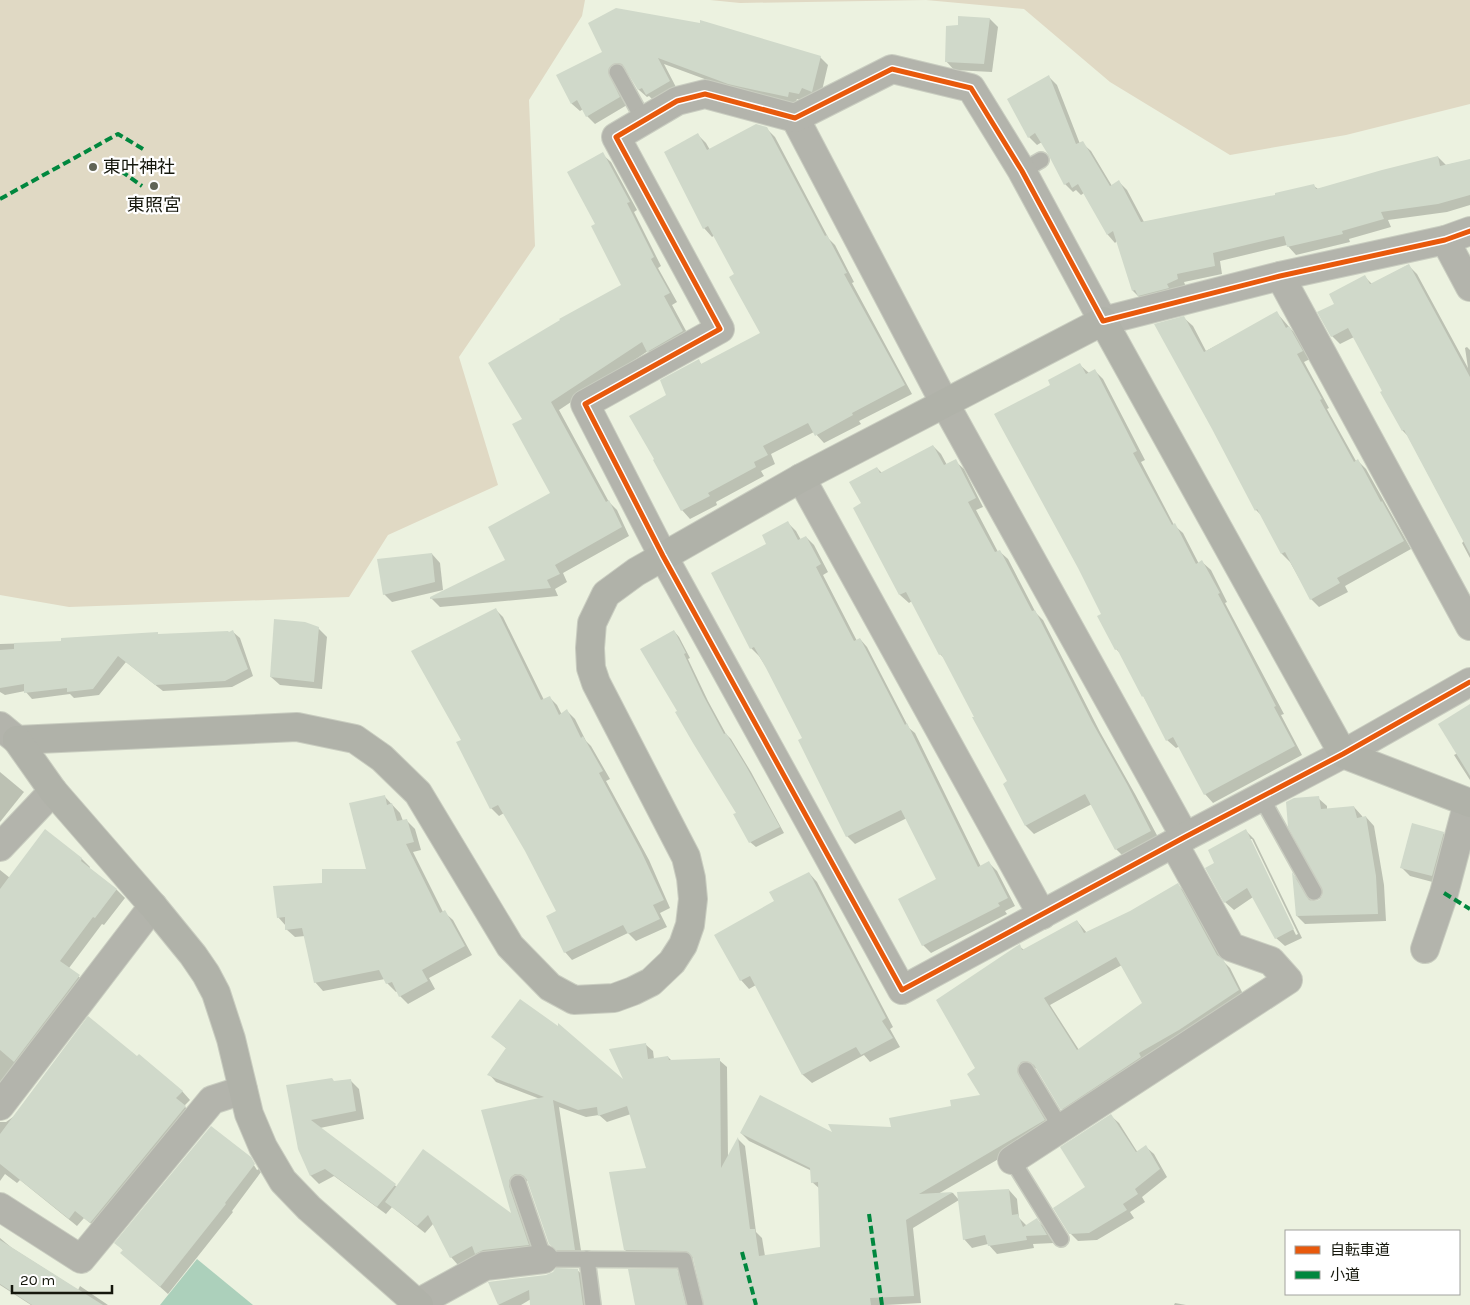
<svg xmlns="http://www.w3.org/2000/svg" width="1470" height="1305" viewBox="0 0 1470 1305" font-family="Karla,'Noto Sans JP',sans-serif">
<rect width="100%" height="100%" fill="#ecf2e0"/>
<!-- green -->
<g fill="#e0d9c4">
<polygon points="0,0 585,0 582,16 529,100 535,246 459,357 498,485 388,535 349,597 69,607 0,595"/>
<polygon points="710,0 1470,0 1470,104 1346,135 1230,155 1110,82 1024,9 926,0 740,3"/>
</g>
<!-- water -->
<polygon fill="#acd0bb" points="197,1259 253,1305 160,1305"/>
<!-- shadow -->
<g fill="#0003" fill-rule="evenodd">
<polygon points="990,19 998,27 992,72 954,70 946,61 959,26"/>
<polygon points="604,52 820,57 828,65 820,99 810,95 807,101 797,99 795,104 737,91 664,64 677,89 655,102 649,96 647,97 639,90 627,70 621,71 627,105 595,124 587,116 583,109 580,111 572,104 558,75"/>
<polygon points="1049,77 1057,85 1080,144 1082,143 1091,151 1112,186 1119,182 1127,190 1144,222 1277,196 1314,186 1318,189 1438,157 1446,165 1470,160 1470,205 1447,212 1388,220 1391,227 1349,239 1350,242 1296,255 1287,245 1220,261 1222,274 1184,282 1186,287 1141,299 1133,291 1117,241 1115,243 1108,235 1084,193 1081,195 1076,190 1073,192 1065,184 1042,142 1037,145 1029,137"/>
<polygon points="766,128 775,137 829,239 835,245 854,282 852,283 912,394 859,421 861,424 824,443 814,432 771,454 775,464 761,471 764,476 716,502 717,505 690,519 682,510 668,395 698,360 702,365 762,333 735,274 715,235 712,237 704,228 698,135 706,143 710,150"/>
<polygon points="602,154 611,162 637,210 634,212 661,266 658,268 677,302 672,305 691,340 656,359 648,351 559,410 609,502 617,510 629,536 563,573 567,582 555,589 558,596 440,607 431,598 507,560 552,493 524,419 622,285 596,225"/>
<polygon points="1408,265 1417,274 1468,368 1465,348 1467,347 1470,350 1470,558 1462,543 1464,541 1408,436 1403,431 1382,393 1384,392 1354,337 1340,344 1332,336 1336,304 1365,277 1372,284"/>
<polygon points="1277,313 1297,336 1310,359 1304,362 1329,408 1327,409 1356,461 1358,461 1366,469 1411,549 1345,586 1348,592 1319,607 1311,599 1290,562 1282,554 1263,517 1256,510 1184,318 1193,326 1206,351"/>
<polygon points="1080,365 1089,373 1095,371 1103,379 1145,460 1141,462 1174,525 1183,533 1199,564 1202,562 1211,570 1227,602 1225,603 1284,714 1281,715 1302,755 1213,803 1205,794 1180,746 1176,748 1167,740 1121,654 1116,649 1103,615 1052,385"/>
<polygon points="933,446 941,454 947,465 955,461 964,469 983,507 976,510 998,552 999,551 1008,559 1036,613 1043,620 1100,732 1135,794 1159,839 1124,857 1116,849 1092,804 1034,834 1026,826 1009,782 945,659 940,654 912,601 909,603 900,595 855,508 863,504 877,468 882,473"/>
<polygon points="788,523 796,531 801,540 806,537 814,545 828,572 823,575 857,641 860,639 867,647 909,728 915,733 981,867 989,863 997,871 1015,906 1005,911 1007,914 931,953 923,945 938,879 907,818 855,844 847,836 803,738 767,668 759,656 751,648 768,544"/>
<polygon points="432,554 440,563 443,590 392,602 384,594"/>
<polygon points="495,609 503,617 544,700 549,697 557,705 562,715 567,711 575,719 586,741 591,746 610,779 606,781 649,860 670,908 660,913 667,927 636,941 628,933 572,960 565,952 558,911 526,850 504,813 499,816 491,808 463,741"/>
<polygon points="318,628 327,637 322,689 280,685 271,677"/>
<polygon points="674,631 679,637 690,658 688,659 708,701 726,734 731,739 751,772 784,833 756,847 750,842 738,813"/>
<polygon points="233,632 240,638 253,676 232,687 163,691 126,662 99,695 74,698 70,694 32,699 25,691 5,695 0,692 0,644 62,642 157,633 159,635 229,633"/>
<polygon points="1470,711 1470,780 1454,755 1458,753"/>
<polygon points="0,772 24,792 0,822"/>
<polygon points="384,796 400,813 403,821 407,821 415,829 421,850 413,852 443,912 444,912 453,920 472,955 429,978 435,989 408,1004 400,996 398,991 396,992 387,983 385,979 323,991 315,982 305,936 295,937 286,929 286,926 278,917 323,884 368,870"/>
<polygon points="1318,798 1327,806 1327,810 1354,807 1362,816 1363,818 1366,817 1374,826 1384,885 1386,921 1305,924 1297,916 1293,875 1300,882 1313,903 1320,901 1323,897"/>
<polygon points="45,831 82,859 90,867 89,869 117,890 125,898 104,925 102,924 69,968 87,984 0,1099 0,870 10,878"/>
<path d="M1246,831L1254,839L1302,938L1285,946L1276,938L1253,897L1234,910L1225,902L1216,863ZM1249,839H1252L1298,934L1296,935Z"/>
<polygon points="1443,833 1452,842 1440,884 1410,876 1402,868"/>
<polygon points="809,873 817,882 893,1027 890,1029 900,1047 870,1062 864,1055 812,1083 803,1075 756,985 749,989 741,980 776,902"/>
<path d="M1178,885L1185,892L1224,962L1230,968L1245,998L1069,1116L1062,1109L1038,1069L1035,1068L1028,1069L1024,1078L1025,1083L1052,1128L938,1194L953,1193L959,1200L913,1228L921,1303L885,1305H705L694,1258L633,1257L625,1250L647,1169L631,1114L607,1122L599,1115L586,1117L559,1107L582,1257L558,1252L550,1244L529,1181H523L536,1252L484,1260L478,1254L458,1265L451,1257L433,1224L425,1233L392,1207L386,1214L334,1176L319,1184L311,1176L299,1148L287,1086L350,1080L359,1089L364,1119L320,1128L397,1187L513,1216L482,1111L540,1099L496,1082L489,1074L507,1049L493,1037L626,1084L645,1044L653,1051L654,1059L668,1057L672,1061L719,1060L727,1067L728,1158L738,1139L745,1146L756,1232L762,1238L765,1256L821,1248L820,1189L812,1182V1171L749,1141L741,1133L835,1135L892,1128L982,1096L977,1069L1019,946L1024,950L1077,921L1087,933L1131,912ZM1122,965L1144,1003L1079,1050L1050,1005Z"/>
<polygon points="182,1091 190,1100 184,1106 194,1115 99,1230 84,1218 77,1226 20,1180 17,1183 5,1174 0,1181 0,1122 6,1122 13,1117"/>
<polygon points="1111,1116 1119,1123 1138,1153 1146,1147 1154,1154 1167,1177 1142,1197 1145,1202 1130,1212 1134,1218 1097,1240 1078,1241 1070,1233 1087,1187"/>
<polygon points="250,1159 257,1170 259,1169 257,1164 261,1172 232,1211 233,1212 168,1294 122,1253 124,1251 116,1243"/>
<polygon points="1009,1190 1017,1199 1019,1218 1027,1226 1037,1220 1045,1228 1054,1243 1033,1244 1034,1248 997,1254 988,1244 972,1248 964,1239"/>
<polygon points="0,1238 12,1248 78,1290 80,1286 108,1305 31,1305 0,1285"/>
<polygon points="577,1270 585,1277 589,1305 531,1305 531,1299 521,1305 499,1305 490,1283 546,1276"/>
<polygon points="676,1271 684,1278 691,1305 636,1305"/>
<polygon points="1175,1303 1186,1305 1174,1305"/>
</g>
<!-- building -->
<g fill="#d0d9ca" fill-rule="evenodd">
<polygon points="616,8 700,23 700,20 821,56 812,92 802,88 799,94 789,92 788,97 741,87 728,84 658,58 670,81 646,95 642,88 638,90 622,64 618,63 613,64 609,68 608,72 620,97 586,117 577,100 571,104 556,75 602,52 588,23"/>
<polygon points="958,16 990,18 984,64 945,62 946,26 958,25"/>
<polygon points="1049,75 1076,144 1083,141 1110,186 1119,180 1141,222 1275,195 1275,193 1314,184 1316,189 1382,170 1438,156 1440,166 1470,159 1470,195 1438,204 1381,212 1384,219 1342,231 1343,234 1287,247 1284,236 1213,253 1215,266 1177,274 1178,279 1167,284 1169,288 1138,296 1135,290 1132,291 1113,231 1107,235 1078,184 1072,188 1069,182 1064,185 1049,156 1035,133 1028,138 1007,99"/>
<polygon points="756,124 767,127 825,236 827,235 847,273 844,274 905,385 852,413 853,415 815,436 808,423 763,446 768,455 754,462 756,467 708,493 710,496 681,511 653,460 654,459 629,416 666,395 660,380 699,359 701,364 760,333 729,277 734,274 708,226 703,229 664,152 698,133 707,150"/>
<polygon points="603,152 630,202 627,203 654,257 651,259 670,293 664,296 683,331 647,352 642,342 551,402 606,502 609,500 622,527 555,565 560,574 547,580 551,588 430,599 430,597 505,560 488,527 550,493 512,424 522,419 488,363 560,320 559,319 621,285 591,226 595,224 567,172"/>
<polygon points="1409,264 1470,377 1470,554 1404,430 1402,431 1380,392 1382,391 1348,328 1331,337 1317,312 1334,304 1329,294 1365,275 1370,284"/>
<polygon points="1277,311 1286,328 1289,326 1303,351 1297,354 1322,399 1320,400 1354,462 1358,459 1381,502 1382,501 1404,541 1337,578 1340,583 1310,600 1285,552 1281,554 1257,509 1255,511 1212,429 1154,324 1184,316 1204,352"/>
<polygon points="1080,363 1086,374 1095,369 1137,451 1133,453 1172,525 1175,523 1196,564 1202,560 1220,593 1218,594 1276,706 1274,707 1295,746 1204,795 1173,737 1166,741 1143,696 1142,697 1117,649 1115,650 1097,616 1101,614 1078,568 994,414 1050,385 1048,380"/>
<polygon points="933,445 944,465 956,459 976,498 968,502 995,552 1000,550 1032,611 1035,610 1092,722 1127,784 1151,831 1115,850 1085,794 1025,826 1003,784 1007,781 972,717 974,717 941,654 939,655 906,592 899,595 853,508 861,503 849,482 877,467 880,473"/>
<polygon points="788,521 798,540 806,536 821,564 816,567 854,641 860,638 905,725 907,723 978,867 989,861 1008,898 998,903 1000,906 922,946 898,899 936,879 901,810 846,837 798,740 802,738 766,668 754,647 750,649 711,573 766,544 762,535"/>
<polygon points="432,553 435,582 383,595 377,559"/>
<polygon points="496,608 541,700 550,696 559,715 567,709 581,738 583,736 603,771 599,773 641,851 664,900 653,905 660,919 628,934 623,925 564,953 546,916 556,911 525,851 498,805 490,809 456,742 461,740 411,651"/>
<polygon points="274,619 305,622 319,627 314,682 270,677"/>
<polygon points="233,630 248,669 225,681 155,685 118,656 93,689 67,692 67,688 24,693 24,684 0,688 0,650 14,649 14,643 61,641 61,638 158,632 158,634 228,631 229,632"/>
<polygon points="674,630 686,653 684,654 703,695 724,734 726,733 746,766 780,827 749,843 733,814 736,813 693,743 675,712 677,711 640,649"/>
<polygon points="1470,704 1470,776 1438,724"/>
<polygon points="385,795 387,805 392,803 397,821 407,819 414,842 406,844 440,913 445,910 465,946 422,970 428,981 399,997 392,982 386,984 379,970 314,983 302,928 285,930 285,917 277,918 273,886 322,883 322,869 366,869 349,803"/>
<polygon points="1319,796 1321,809 1354,806 1357,818 1366,816 1376,876 1378,914 1296,916 1292,872 1309,900 1313,901 1319,900 1322,896 1323,892 1288,827 1286,802 1294,798"/>
<polygon points="1412,823 1444,832 1432,876 1400,868"/>
<polygon points="45,829 82,858 81,861 117,889 95,918 93,917 60,961 80,975 14,1062 0,1050 0,889"/>
<polygon points="1246,829 1294,929 1275,939 1247,888 1224,903 1205,868 1214,863 1208,850"/>
<polygon points="809,872 886,1018 882,1021 893,1038 861,1055 856,1047 802,1075 750,976 740,981 714,935 774,901 769,892"/>
<path d="M1178,883L1217,955L1223,959L1239,990L1179,1030L1139,1053L1141,1057L1061,1110L1034,1065L1026,1061L1021,1062L1017,1070L1018,1074L1045,1120L919,1194L953,1192L906,1220L914,1296L870,1298L871,1305H704L693,1258L688,1252L684,1251L624,1250L609,1172L646,1168L627,1106L598,1116L597,1107L578,1110L553,1100L575,1250H556L549,1244L527,1180L524,1176L520,1174H515L511,1177L509,1181V1186L529,1245L483,1250L475,1254L472,1246L450,1258L428,1215L417,1226L385,1202L423,1149L511,1213L481,1110L544,1097L487,1075L506,1048L491,1037L520,999L558,1026V1023L623,1079L609,1049L646,1043L648,1059L668,1056L669,1060L720,1058L721,1168L738,1137L750,1229H755L759,1256L820,1247L818,1182L811,1183L810,1168L740,1133L760,1095L832,1132L828,1124L891,1127L889,1118L951,1106L950,1100L980,1095L967,1074L975,1068L936,1000L1020,944L1022,950L1077,920L1084,933L1130,911ZM1116,957L1142,1003L1077,1050L1044,998Z"/>
<polygon points="88,1016 137,1056 139,1054 183,1091 176,1098 186,1106 90,1223 75,1211 69,1219 0,1164 0,1134"/>
<polygon points="332,1078 334,1081 351,1079 356,1111 311,1120 396,1184 377,1207 325,1169 310,1176 298,1149 286,1085"/>
<polygon points="1111,1114 1136,1152 1146,1145 1160,1169 1135,1189 1138,1194 1123,1204 1127,1210 1089,1233 1069,1234 1053,1208 1085,1187 1060,1147"/>
<polygon points="211,1126 251,1157 255,1164 225,1203 226,1204 160,1287 120,1253 123,1250 114,1243"/>
<polygon points="1009,1189 1012,1215 1018,1214 1023,1227 1037,1218 1047,1235 1026,1236 1027,1240 988,1246 985,1235 963,1240 957,1192"/>
<polygon points="0,1240 103,1305 32,1305 0,1284"/>
<polygon points="556,1268 578,1269 583,1305 530,1305 529,1290 498,1305 488,1282 546,1275 553,1272"/>
<polygon points="628,1269 677,1269 686,1305 635,1305"/>
</g>
<g fill="none" stroke-linecap="round" stroke-linejoin="round">
<!-- lane casing -->
<g stroke="#c9cdc0" stroke-width="18">
<g id="lane">
<polyline points="617,72 644,121"/>
<polyline points="1022,171 1041,160"/>
<polyline points="1261,797 1314,892"/>
<polyline points="1026,1070 1061,1128"/>
<polyline points="1012,1160 1061,1239"/>
<polyline points="518,1183 544,1259 684,1260 695,1304"/>
<polyline points="587,1259 593,1305"/>
</g>
</g>
<!-- street casing -->
<g stroke="#c9cdc0" stroke-width="30">
<g id="street">
<polyline points="795,118 945,404 1185,837"/>
<polyline points="1470,231 1445,240 1280,276 1103,321 1022,171 971,88 892,69 795,118 705,94 677,101 616,137 720,329 585,404 663,556 902,990 1185,837 1343,754 1470,682"/>
<polyline points="1445,240 1470,287"/>
<polyline points="1280,276 1470,626"/>
<polyline points="801,478 1042,915"/>
<polyline points="0,726 17,740"/>
<polyline points="0,847 53,791"/>
<polyline points="1425,949 1444,893 1468,802"/>
<polyline points="0,1106 153,906"/>
<polyline points="1012,1160 1288,980 1271,961 1231,947 1174,844"/>
<polyline points="0,1207 81,1259 212,1100 243,1090"/>
<polyline points="418,1303 485,1266 544,1259"/>
</g>
</g>
<!-- secondary casing -->
<g stroke="#c9cdc0" stroke-width="30">
<g id="secondary">
<polyline points="17,740 297,727 355,739 382,758 418,793 510,946 550,987 574,1000 614,998 633,991 651,982 672,962 683,945 690,925 693,899 691,878 686,857 596,683 591,668 590,648 592,623 606,594 636,572 801,478 1103,321 1343,754 1470,803"/>
<polyline points="17,740 53,791 153,906 193,955 206,974 216,993 231,1039 249,1114 263,1147 283,1181 309,1208 419,1305"/>
</g>
</g>
<!-- lane -->
<use href="#lane" stroke="#b3b4ac" stroke-width="15"/>
<!-- street -->
<use href="#street" stroke="#b3b4ac" stroke-width="28"/>
<!-- secondary -->
<use href="#secondary" stroke="#b0b2a9" stroke-width="28"/>
<!-- quiet -->
<g stroke="#00873e" stroke-width="4" stroke-dasharray="8 4" stroke-linecap="butt">
<polyline points="121,171 142,186"/>
<polyline points="0,199 118,134 143,149"/>
<polyline points="1444,893 1470,909"/>
<polyline points="869,1214 882,1305"/>
<polyline points="742,1252 756,1305"/>
</g>
<!-- cycleway casing -->
<g stroke="#fff" stroke-width="8">
<polyline id="cycleway" points="1470,231 1445,240 1280,276 1103,321 1022,171 971,88 892,69 795,118 705,94 677,101 616,137 720,329 585,404 663,556 902,990 1185,837 1343,754 1470,682"/>
</g>
<!-- cycleway -->
<use href="#cycleway" stroke="#e8590c" stroke-width="5"/>
</g>
<!-- markers -->
<g fill="#606456" stroke="#fff" stroke-width="2">
<circle cx="93" cy="167" r="5"/>
<circle cx="154" cy="186" r="5"/>
</g>
<g text-anchor="middle" stroke-width="4.5" stroke-linejoin="round" paint-order="stroke">
<!-- poi labels -->
<g font-size="18" fill="#15170c" stroke="#fff" text-anchor="start">
<text x="103" y="173">東叶神社</text>
<text x="154" y="211" text-anchor="middle">東照宮</text>
</g>
</g>
<!-- legend -->
<rect x="1285" y="1230" width="175" height="65" fill="#ffffff" stroke="#a1a29e"/>
<rect x="1295" y="1246" width="25" height="8" fill="#e8590c" stroke="#a1a29e"/>
<text x="1330" y="1255" font-size="15" fill="#15170c">自転車道</text>
<rect x="1295" y="1271" width="25" height="8" fill="#00873e" stroke="#a1a29e"/>
<text x="1330" y="1280" font-size="15" fill="#15170c">小道</text>
<!-- scale -->
<path d="M12 1285v8h100v-8" fill="none" stroke="#15170c" stroke-width="2.5"/>
<text x="20" y="1285" font-size="15" fill="#15170c" stroke="#ffffff" stroke-width="4" paint-order="stroke">20 m</text>
</svg>
